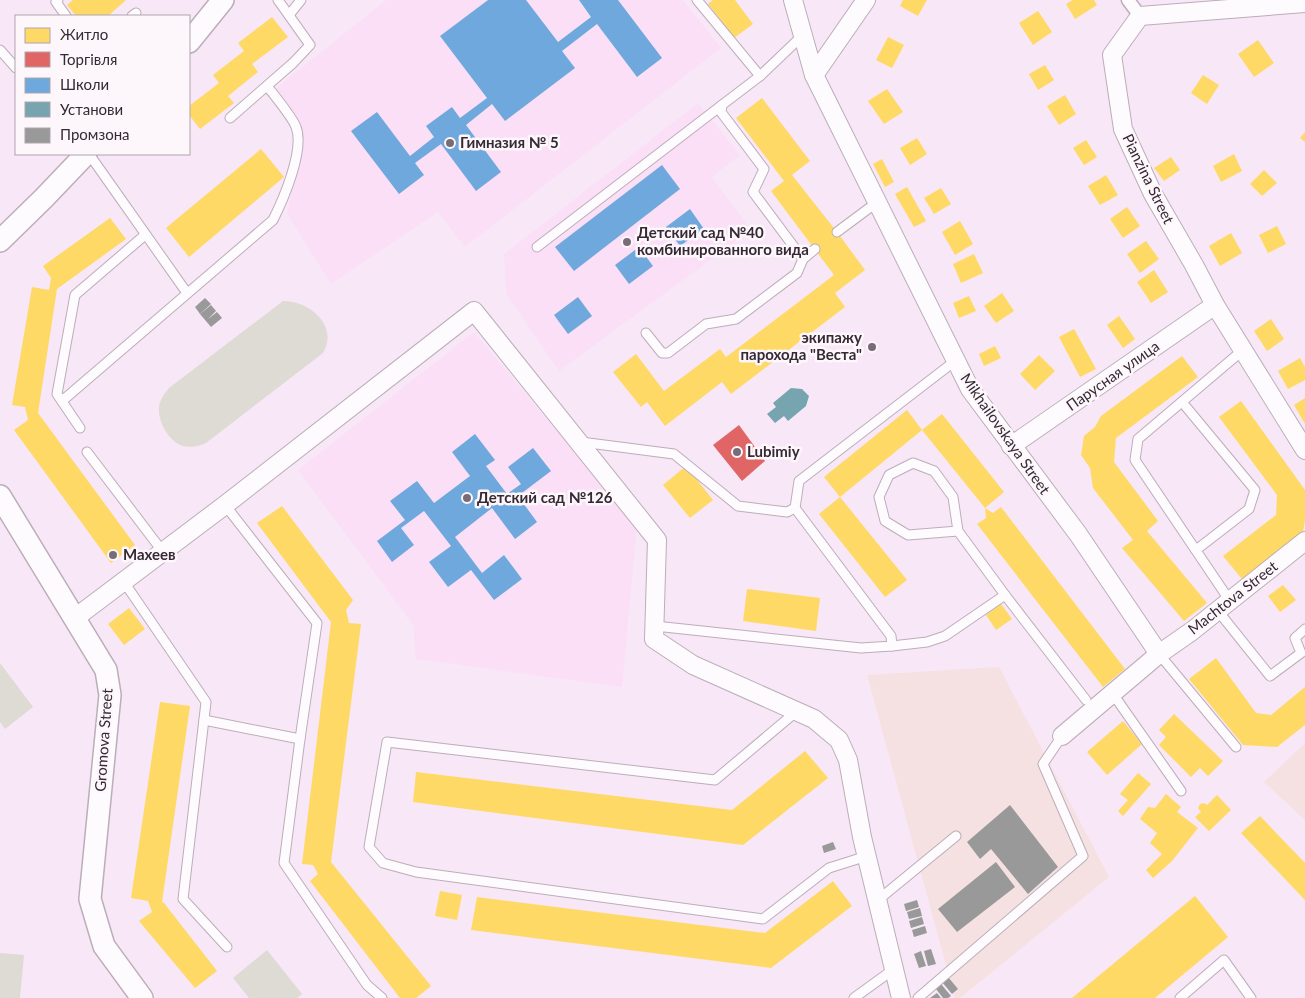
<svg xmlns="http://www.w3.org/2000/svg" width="1305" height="998" viewBox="0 0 1305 998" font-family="Lato,sans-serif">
<rect width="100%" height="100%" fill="#f8e7f6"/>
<!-- industrial -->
<g fill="#f5e1e1">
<polygon points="999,667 1109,877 960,998 955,998 867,675"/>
<polygon points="1305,743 1305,820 1264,782"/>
</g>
<!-- built -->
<g fill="#fadff7">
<polygon points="386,0 683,0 721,48 465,247 438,212 331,284 287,214 303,132 274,90"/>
<polygon points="698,103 740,155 712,177 751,230 559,371 506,294 504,254"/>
<polygon points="474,332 637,527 622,687 416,659 413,625 298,470"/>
</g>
<!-- green -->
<g fill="#dedbd4">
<path d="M283,301C310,301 339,326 323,353L206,443C199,446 192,448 183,446C170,443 158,422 159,409C159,401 164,394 169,388Z"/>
<polygon points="0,663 33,707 5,729 0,722"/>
<polygon points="267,950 302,994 297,998 249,998 233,978"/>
<polygon points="0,953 24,955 20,998 0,998"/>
</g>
<!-- homes -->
<g fill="#ffd966">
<polygon points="73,0 126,0 108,16 76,16 67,5"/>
<polygon points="713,0 735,0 753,24 734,38 708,4"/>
<polygon points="903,0 927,0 918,16 900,6"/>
<polygon points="1073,0 1094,0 1097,5 1075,19 1066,4"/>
<polygon points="1038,11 1052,32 1033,45 1019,23"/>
<polygon points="272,17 288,37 252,64 258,72 228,96 234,103 200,129 189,115 189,106 219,83 213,75 244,51 238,43"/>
<polygon points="888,37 904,45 892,68 876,60"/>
<polygon points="1258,40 1274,63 1254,77 1238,54"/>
<polygon points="1045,65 1054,80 1038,90 1029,74"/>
<polygon points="1203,75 1219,85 1207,104 1191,93"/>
<polygon points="887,89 903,112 884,124 868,101"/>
<polygon points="1065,95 1076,114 1059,125 1047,106"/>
<polygon points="762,98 810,161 792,175 837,232 865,270 835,293 845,307 731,394 722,382 665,426 647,402 641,407 613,372 636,354 664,391 720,349 726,357 834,275 771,191 784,181 736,118"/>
<polygon points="1305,132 1305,142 1300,138"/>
<polygon points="917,138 927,154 910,165 900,148"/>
<polygon points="1086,140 1097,157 1084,165 1073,148"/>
<polygon points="261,149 284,177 189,257 166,228"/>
<polygon points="1234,154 1242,171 1221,182 1213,166"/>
<polygon points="1171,157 1180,170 1164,181 1154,168"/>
<polygon points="882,159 894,182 885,187 873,164"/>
<polygon points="1264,170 1277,183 1262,196 1250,184"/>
<polygon points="1106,175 1118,195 1100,205 1088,186"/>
<polygon points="907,187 926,221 914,227 895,194"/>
<polygon points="941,188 951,204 934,214 924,198"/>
<polygon points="1127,207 1140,226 1123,238 1110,219"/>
<polygon points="110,218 126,239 57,289 38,413 135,545 111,563 14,430 28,420 25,407 12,405 32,287 49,290 51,278 43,266"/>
<polygon points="960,221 973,244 955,255 942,232"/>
<polygon points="1277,226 1286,244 1268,253 1259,235"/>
<polygon points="1231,233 1242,253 1220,266 1209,246"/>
<polygon points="1146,241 1159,259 1140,273 1127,254"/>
<polygon points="974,254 983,273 961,283 953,264"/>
<polygon points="1154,270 1168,292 1151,303 1137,282"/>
<polygon points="1002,293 1014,311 996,323 984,306"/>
<polygon points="969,296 976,311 959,318 953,303"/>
<polygon points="1119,316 1135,339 1123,348 1107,325"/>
<polygon points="1271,319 1284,339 1267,351 1254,331"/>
<polygon points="1074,329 1096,369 1080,377 1059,337"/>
<polygon points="995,346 1001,358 984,366 979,354"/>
<polygon points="1039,355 1055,371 1035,390 1020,374"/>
<polygon points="1182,356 1198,377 1116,438 1114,462 1158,521 1147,531 1207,603 1184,621 1122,548 1133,540 1093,488 1090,468 1081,455 1084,436 1095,427 1101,416"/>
<polygon points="1300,358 1305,367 1305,380 1288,389 1278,371"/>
<polygon points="1305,398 1305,424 1294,405"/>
<polygon points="1241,401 1305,490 1305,520 1303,532 1242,579 1223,556 1276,515 1277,495 1219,417"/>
<polygon points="907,410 922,430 840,497 824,477"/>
<polygon points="942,414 1004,492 985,508 922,430"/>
<polygon points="686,466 713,500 690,518 663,485"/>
<polygon points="840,497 907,580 885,597 819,514"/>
<polygon points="282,506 353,600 346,610 349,623 361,624 331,862 431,986 416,998 400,998 310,881 318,874 313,865 302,864 331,622 257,523"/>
<polygon points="1001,507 1125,669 1103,687 977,524 986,518 985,508 993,513"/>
<polygon points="1283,585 1296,600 1280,612 1268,596"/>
<polygon points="747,589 820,598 816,631 743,621"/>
<polygon points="1001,604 1012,619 996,630 986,615"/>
<polygon points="129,608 145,629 124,645 108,624"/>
<polygon points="1216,658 1256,713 1271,715 1305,687 1305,725 1277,747 1243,745 1189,679"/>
<polygon points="160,702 190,706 162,902 164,903 217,971 195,988 139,921 152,912 148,901 131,898"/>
<polygon points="1174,714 1223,761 1208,776 1200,768 1191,777 1159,745 1166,737 1159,730"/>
<polygon points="1123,721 1142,744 1107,775 1087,752"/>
<polygon points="805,751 828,778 743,845 413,802 416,772 732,810"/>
<polygon points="1138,773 1151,784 1123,816 1118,811 1128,800 1120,794"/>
<polygon points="1166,794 1181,807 1177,812 1198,828 1172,861 1153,878 1146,870 1162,854 1150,843 1157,833 1140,819 1148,807 1155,808"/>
<polygon points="1217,795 1231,810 1209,831 1195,817 1201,812 1198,808 1200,804 1204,803 1207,805"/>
<polygon points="1260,816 1305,863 1305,900 1241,833"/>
<polygon points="833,881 852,906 771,968 471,930 477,897 765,933"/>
<polygon points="440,891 462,895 457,920 435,916"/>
<polygon points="1195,896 1228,937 1155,998 1072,998"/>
</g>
<!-- shops -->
<polygon fill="#e06666" points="739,425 765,461 742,481 713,445"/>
<!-- schools -->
<g fill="#6fa8dc">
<polygon points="488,0 526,0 558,42 591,17 579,0 618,0 662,58 637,77 597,24 562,51 575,68 505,121 492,104 466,125 501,172 476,191 441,144 415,163 424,175 399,194 351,131 377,112 410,156 434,137 426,126 452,107 460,118 487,98 440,36"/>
<polygon points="662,165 680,189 574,271 555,247"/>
<polygon points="690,209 704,229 680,246 666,227"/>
<polygon points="639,247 653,266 629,284 615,265"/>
<polygon points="578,297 592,316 568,334 554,315"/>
<polygon points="475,434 495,460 486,466 507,494 521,484 508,467 533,448 551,471 518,496 537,522 515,539 492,508 455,537 482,573 504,555 522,579 494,600 471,570 448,587 429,562 451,546 424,511 401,528 414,545 392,562 377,541 405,520 390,501 417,481 434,503 470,476 452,452"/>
</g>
<!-- public -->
<polygon fill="#76a5af" points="791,388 802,389 809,396 806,406 788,421 784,416 775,423 767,414 776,407 773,403"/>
<!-- industry -->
<g fill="#999">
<polygon points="205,298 211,304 200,314 195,307"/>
<polygon points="211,305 216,311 208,319 217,312 222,318 211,327 200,314"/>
<polygon points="1010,805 1058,867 1028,894 991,849 980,859 967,842"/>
<polygon points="833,842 836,849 824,853 822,846"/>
<polygon points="996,862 1015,887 957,932 938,909"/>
<polygon points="917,900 919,907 906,911 904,904"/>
<polygon points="920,908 922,916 909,919 907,912"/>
<polygon points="922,917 924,924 911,928 909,921"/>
<polygon points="925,926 927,933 914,937 912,930"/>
<polygon points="931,949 936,964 928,966 924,951"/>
<polygon points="921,951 926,966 919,968 914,954"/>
<polygon points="948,977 958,989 952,994 942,982"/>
<polygon points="941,984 951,996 948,998 943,998 936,989"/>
<polygon points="937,993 941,998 930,998"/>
</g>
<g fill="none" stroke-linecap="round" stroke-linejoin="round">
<!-- service casing -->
<g stroke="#bbaeb9" stroke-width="11">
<g id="service">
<polyline points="58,0 56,2 66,16"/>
<polyline points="697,0 760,76"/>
<polyline points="289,15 301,0"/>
<polyline points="132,16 136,13"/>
<polyline points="0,50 16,68"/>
<polyline points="230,118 293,63 310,45 278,0"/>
<polyline points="89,154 187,293"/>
<polyline points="837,232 876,203"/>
<polyline points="537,247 722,105"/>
<polyline points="803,259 815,249"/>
<polyline points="646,333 662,353 668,353 706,324 736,319 797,273 803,259 753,192 764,169 721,112 722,105 760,76 803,35"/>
<path d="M62,401L273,220C283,200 305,150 296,127C293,118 274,95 267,86"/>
<polyline points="1182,402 1255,490 1249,509 1196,550"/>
<polyline points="80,428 57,394 75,295 145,235"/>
<polyline points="581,442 674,454 738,506 787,512 795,508"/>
<polyline points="87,452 163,552"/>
<polyline points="225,505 317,623 300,739"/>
<polyline points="124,582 206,702 183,899 227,947"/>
<polyline points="1005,595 1086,700"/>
<polyline points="1230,601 1135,460 1138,439 1243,350"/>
<polyline points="1218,611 1270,676 1301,653 1295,638 1305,629"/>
<polyline points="655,626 861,648 892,646 891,636 795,508 799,481 955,361"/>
<polyline points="892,646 927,642 945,636 1005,595 958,531 953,497 934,471 913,463 889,475 879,497 885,521 908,535 958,531"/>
<polyline points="1159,654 1236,747"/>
<polyline points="1113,694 1181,791"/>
<polyline points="797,711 715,780 387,742 369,847 383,863 416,872 763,919 829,868 867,856"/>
<polyline points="204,720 300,739 284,863 367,985 382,998"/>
<polyline points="878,900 956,836"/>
<polyline points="854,998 894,969"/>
<polyline points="918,998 1083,856 1043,764 1062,736"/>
<polyline points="1180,998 1224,960 1251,998"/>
</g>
</g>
<!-- pedestrian casing -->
<g stroke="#bbaeb9" stroke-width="15">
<polyline id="pedestrian" points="1128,0 1140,16"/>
</g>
<!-- minor casing -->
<g stroke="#bbaeb9" stroke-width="20">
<g id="minor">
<polyline points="793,0 814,75 970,389 1078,534 1159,654 1062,736"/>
<polyline points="1305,3 1140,16 1112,55 1123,129 1153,194 1194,265 1215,305 1305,450"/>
<polyline points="814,75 866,0"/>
<polyline points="1011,446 1215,305"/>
<polyline points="75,618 225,505 474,311 657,540 654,639 693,665 814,719 839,740 848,760 862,837 901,998"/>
<polyline points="1159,654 1192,631 1305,541"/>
</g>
</g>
<!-- tertiary casing -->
<g stroke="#bbaeb9" stroke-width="24">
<g id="tertiary">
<polyline points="189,42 223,0"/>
<polyline points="0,241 44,198 86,154"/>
<polyline points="0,496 106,670 110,695 90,899 104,946 142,998"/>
</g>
</g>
<!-- service -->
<use href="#service" stroke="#fefbfe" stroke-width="9"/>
<!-- pedestrian -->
<use href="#pedestrian" stroke="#fefbfe" stroke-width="12"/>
<!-- minor -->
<use href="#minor" stroke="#fefbfe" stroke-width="18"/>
<!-- tertiary -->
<use href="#tertiary" stroke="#fefbfe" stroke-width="21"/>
</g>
<!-- markers -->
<g fill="#796c77" stroke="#fdf7fc" stroke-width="2">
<circle cx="450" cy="143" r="5"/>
<circle cx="627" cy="242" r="5"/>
<circle cx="872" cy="347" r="5"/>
<circle cx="737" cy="452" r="5"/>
<circle cx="467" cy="498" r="5"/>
<circle cx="113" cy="555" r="5"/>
</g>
<g text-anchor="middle" stroke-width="5" stroke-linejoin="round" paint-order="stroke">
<!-- poi labels -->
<g font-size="15" font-weight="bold" fill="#352a33" stroke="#fdf7fc" text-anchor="start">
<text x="460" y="148">Гимназия № 5</text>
<text x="637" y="238">Детский сад №40<tspan x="637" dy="17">комбинированного вида</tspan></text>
<text x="862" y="343" text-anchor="end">экипажу<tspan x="862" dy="17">парохода "Веста"</tspan></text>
<text x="747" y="457">Lubimiy</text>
<text x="477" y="503">Детский сад №126</text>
<text x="123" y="560">Махеев</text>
</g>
<!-- street labels -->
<g font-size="15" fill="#352a33" stroke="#fdf7fc">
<text transform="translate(1148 179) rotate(64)" y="5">Pianzina Street</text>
<text transform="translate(1113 376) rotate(-35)" y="5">Парусная улица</text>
<text transform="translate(1005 434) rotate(55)" y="5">Mikhailovskaya Street</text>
<text transform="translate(1233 598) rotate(-38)" y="5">Machtova Street</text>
<text transform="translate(104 740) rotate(-86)" y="5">Gromova Street</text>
</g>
</g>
<!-- legend -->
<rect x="15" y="15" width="175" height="140" fill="#fdf7fc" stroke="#ada5ac"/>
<rect x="25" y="28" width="25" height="15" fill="#ffd966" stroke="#ada5ac"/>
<text x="60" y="40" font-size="15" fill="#352a33">Житло</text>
<rect x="25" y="52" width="25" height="15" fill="#e06666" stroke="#ada5ac"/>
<text x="60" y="65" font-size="15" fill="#352a33">Торгівля</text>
<rect x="25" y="78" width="25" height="15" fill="#6fa8dc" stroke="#ada5ac"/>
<text x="60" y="90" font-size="15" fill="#352a33">Школи</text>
<rect x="25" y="102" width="25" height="15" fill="#76a5af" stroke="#ada5ac"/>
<text x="60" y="115" font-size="15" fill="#352a33">Установи</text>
<rect x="25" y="128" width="25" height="15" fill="#999999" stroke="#ada5ac"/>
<text x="60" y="140" font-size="15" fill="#352a33">Промзона</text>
</svg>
